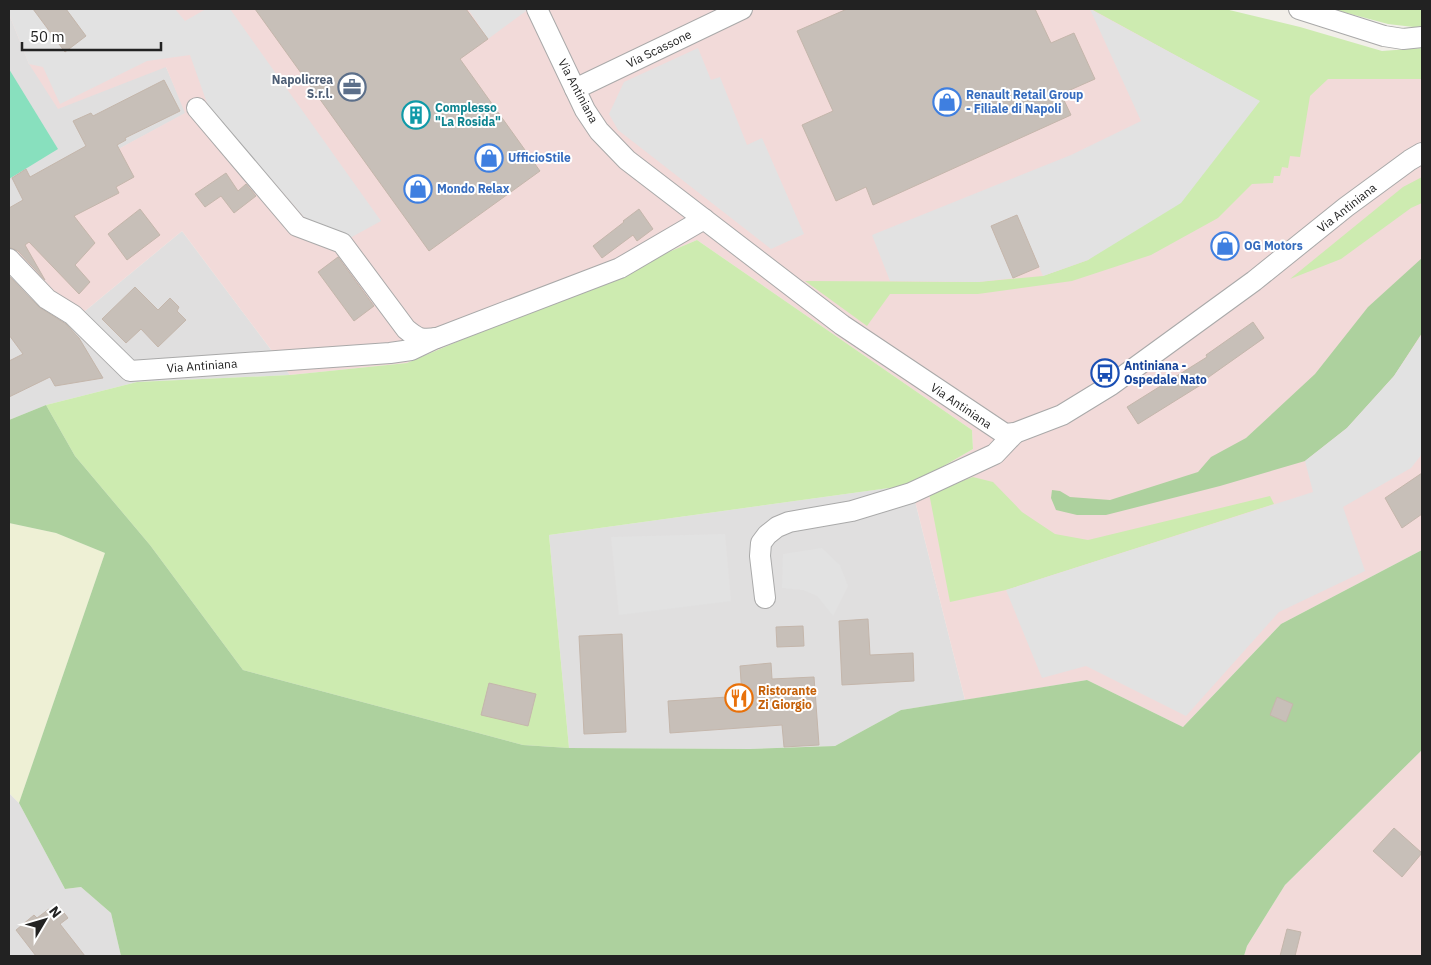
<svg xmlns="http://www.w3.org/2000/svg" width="1431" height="965" viewBox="0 0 1431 965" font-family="'IBM Plex Sans',sans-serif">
<rect width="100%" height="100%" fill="#f2efe9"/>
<!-- residential -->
<g fill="#e0dfdf">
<polygon points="9,14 29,64 166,67 186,113 9,208"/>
<polygon points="182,231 290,375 137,382 46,405 9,420 9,245 79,316"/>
<polygon points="911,485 965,700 901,710 835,746 750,749 569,748 549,535"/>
<polygon points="9,793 19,803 65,889 81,887 111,913 121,956 9,956"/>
</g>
<!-- commercial -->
<g fill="#f2dad9">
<polygon points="9,9 1091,9 1328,79 1422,79 1422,550 1281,624 1183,727 1087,680 965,700 911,485 973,449 972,430 697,240 407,363 290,375 182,231 79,316 9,245 9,208 185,113 166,67 58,109 29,64 9,14"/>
<polygon points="1422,750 1422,956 1244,956 1247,946 1285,885"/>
</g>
<!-- farmland -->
<polygon fill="#eef0d5" points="9,523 56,533 105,553 19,803 9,793"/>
<!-- grass -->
<g fill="#cdebb0">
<polygon points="1091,9 1225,9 1300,27 1382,51 1422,48 1422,79 1328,79 1310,96 1300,157 1290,156 1288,168 1282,167 1280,176 1274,176 1273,183 1252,184 1218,218 1151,255 1072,281 978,294 890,294 867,326 805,281 978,282 1043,276 1088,260 1259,101"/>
<polygon points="1332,9 1422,9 1422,28 1388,24"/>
<polygon points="1422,177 1422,203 1411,208 1341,259 1290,279 1403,187"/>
<polygon points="697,240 972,430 973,449 911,485 549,535 569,748 523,745 243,670 150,545 75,456 46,405 137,382 290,375 407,363"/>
<polygon points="973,477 993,482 1022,512 1055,534 1088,540 1270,496 1274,504 1006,590 950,602 929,493"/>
</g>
<!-- forest -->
<g fill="#add19e">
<polygon points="1422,258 1422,333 1394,376 1347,428 1305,461 1220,486 1106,515 1077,515 1056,510 1051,498 1052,490 1060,491 1070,497 1110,500 1198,472 1211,457 1246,438 1315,374 1368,307"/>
<polygon points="46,405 75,456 150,545 243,670 523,745 569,748 750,749 835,746 901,710 1087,680 1183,727 1281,624 1422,550 1422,750 1285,885 1247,946 1244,956 121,956 111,913 81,887 65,889 19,803 105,553 56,533 9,523 9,420"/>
</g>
<!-- pitch -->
<polygon fill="#88e0be" points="9,69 58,149 9,179"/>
<!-- parking -->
<g fill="#e2e2e2">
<polygon points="9,9 175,9 185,21 206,9 230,9 381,221 350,238 304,217 208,106 190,55 147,61 60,104 43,67 29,64 9,14"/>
<polygon points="468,9 525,9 526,11 488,39"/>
<polygon points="1090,9 1260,101 1181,203 1088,260 1043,276 1017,215 991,226 1013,278 978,282 890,281 872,235 1071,155 1141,121"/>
<polygon points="698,48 711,80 720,77 747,145 762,138 804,234 771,249 618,130 609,114 624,82"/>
<polygon points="1422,334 1422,454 1411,468 1343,507 1365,571 1279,612 1186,716 1086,666 1042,678 1006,590 1313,492 1305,461 1347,428 1394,376"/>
<polygon points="725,534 731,601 619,615 611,537"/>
<polygon points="822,548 840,565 848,586 833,616 817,596 803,590 782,588 783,554"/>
</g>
<!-- building -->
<g fill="#c7bfb8" stroke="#c4b6ab">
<polygon points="33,9 66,9 86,36 65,52"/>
<polygon points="255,9 466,9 488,39 460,59 540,171 429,251"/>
<polygon points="847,9 1035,9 1051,43 1074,33 1095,79 1061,94 1071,115 873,205 866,187 836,201 802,125 833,111 797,31"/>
<polygon points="164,80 180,111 125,138 126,140 117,145 134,177 116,187 119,193 74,216 95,243 75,265 90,282 79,294 29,242 25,245 45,280 18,251 9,247 9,208 23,200 12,178 26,169 30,177 86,146 73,121 91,113 93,116"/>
<polygon points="226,173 238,191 246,184 256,196 234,213 221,196 205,207 195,194"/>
<polygon points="140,209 160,235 127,260 108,234"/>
<polygon points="639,209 653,229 637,241 633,235 602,258 593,246 624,222 623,221"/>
<polygon points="1017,215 1039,267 1013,278 991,226"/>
<polygon points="338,257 374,306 354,321 318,272"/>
<polygon points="9,276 39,307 66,324 79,338 103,378 55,386 50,377 9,397 9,361 23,354 9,335"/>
<polygon points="135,287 158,310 170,298 179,307 177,311 186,320 158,347 141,329 126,343 102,319"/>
<polygon points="1253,322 1264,338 1206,379 1207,381 1138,424 1127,407 1207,357 1206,355"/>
<polygon points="1422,473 1422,514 1402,528 1385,498"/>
<polygon points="868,619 870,655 913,653 914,681 842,685 839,621"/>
<polygon points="803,626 804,646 777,647 776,627"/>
<polygon points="622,634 626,732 584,734 579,636"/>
<polygon points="771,663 772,679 814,677 819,745 784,747 782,725 670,733 668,701 742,696 740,666"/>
<polygon points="489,683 536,694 528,726 481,715"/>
<polygon points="1277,697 1293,704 1286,722 1270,715"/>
<polygon points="1394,828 1422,853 1402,877 1373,851"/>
<polygon points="58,905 68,918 60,924 85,956 36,956 16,930 34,915 37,918 49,909 50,911"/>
<polygon points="1287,929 1301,932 1295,956 1280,956"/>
</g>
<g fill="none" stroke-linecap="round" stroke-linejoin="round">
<!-- minor casing -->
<g stroke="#a9a9a9" stroke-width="22">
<g id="minor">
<polyline points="537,9 585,110 599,131 627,160 842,325 1005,434 1015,433 1062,415 1111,385 1254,281 1346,207 1410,160 1422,153"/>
<polyline points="1299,9 1384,36 1403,39 1422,37"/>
<polyline points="575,89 742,9"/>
<path d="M197,108L297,226L342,243L406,329C418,339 421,340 437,338L620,268L704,219"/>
<polyline points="9,259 47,299 73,315 130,371 390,353 411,350 436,338"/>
<polyline points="765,598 760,556 761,543 767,535 777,527 789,522 852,511 911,493 995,454 1015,433"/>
</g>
</g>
<!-- minor -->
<use href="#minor" stroke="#fff" stroke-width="20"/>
</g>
<!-- icons -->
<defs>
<g id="office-ring" transform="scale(1.4375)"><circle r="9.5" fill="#fff" stroke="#5c6f8a" stroke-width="1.5"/><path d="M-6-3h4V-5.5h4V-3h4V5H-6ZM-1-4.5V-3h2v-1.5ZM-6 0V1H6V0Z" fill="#5c6f8a"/></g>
<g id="shop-ring" transform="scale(1.4375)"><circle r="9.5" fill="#fff" stroke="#3f7fe0" stroke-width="1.5"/><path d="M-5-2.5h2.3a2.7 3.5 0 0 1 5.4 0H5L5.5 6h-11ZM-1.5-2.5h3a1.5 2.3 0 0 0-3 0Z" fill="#3f7fe0"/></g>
<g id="building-ring" transform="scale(1.4375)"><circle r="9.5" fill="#fff" stroke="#0f9aa8" stroke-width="1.5"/><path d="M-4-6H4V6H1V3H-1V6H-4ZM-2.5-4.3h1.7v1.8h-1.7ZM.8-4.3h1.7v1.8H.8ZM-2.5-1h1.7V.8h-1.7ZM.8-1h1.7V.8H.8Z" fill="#0f9aa8"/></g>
<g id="bus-ring" transform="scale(1.4375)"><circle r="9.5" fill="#fff" stroke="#1a4fb4" stroke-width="1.5"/><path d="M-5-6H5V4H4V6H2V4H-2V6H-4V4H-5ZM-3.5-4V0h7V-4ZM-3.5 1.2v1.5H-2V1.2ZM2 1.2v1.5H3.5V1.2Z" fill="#1a4fb4"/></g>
<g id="restaurant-ring" transform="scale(1.4375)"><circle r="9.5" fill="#fff" stroke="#e8710a" stroke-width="1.5"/><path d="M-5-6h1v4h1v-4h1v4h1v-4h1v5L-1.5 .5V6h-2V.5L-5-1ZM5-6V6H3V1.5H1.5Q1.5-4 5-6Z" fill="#e8710a"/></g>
</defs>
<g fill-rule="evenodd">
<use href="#office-ring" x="352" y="87"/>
<use href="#shop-ring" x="947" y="102"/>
<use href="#building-ring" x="416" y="115"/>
<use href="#shop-ring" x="489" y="158"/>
<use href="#shop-ring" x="418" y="189"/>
<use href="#shop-ring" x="1225" y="246"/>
<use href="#bus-ring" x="1105" y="373"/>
<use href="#restaurant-ring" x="739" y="698"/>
</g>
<g text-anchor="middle" stroke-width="4" stroke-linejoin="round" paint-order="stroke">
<!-- street labels -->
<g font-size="12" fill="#222" stroke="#fff">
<text transform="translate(659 49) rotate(-26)" y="4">Via Scassone</text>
<text transform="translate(578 91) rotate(62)" y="4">Via Antiniana</text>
<text transform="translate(1347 208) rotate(-38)" y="4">Via Antiniana</text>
<text transform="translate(202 366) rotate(-4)" y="4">Via Antiniana</text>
<text transform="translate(961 406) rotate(34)" y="4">Via Antiniana</text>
</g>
<!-- service labels -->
<g font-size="12" font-weight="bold" fill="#4e5e75" stroke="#fff" text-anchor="end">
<text x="333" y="84">Napolicrea<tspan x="333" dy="14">S.r.l.</tspan></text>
</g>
<!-- shop labels -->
<g font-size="12" font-weight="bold" fill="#366cbe" stroke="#fff" text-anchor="start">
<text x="966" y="99">Renault Retail Group<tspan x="966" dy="14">- Filiale di Napoli</tspan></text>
<text x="508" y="162">UfficioStile</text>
<text x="437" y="193">Mondo Relax</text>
<text x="1244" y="250">OG Motors</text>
</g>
<!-- culture labels -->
<g font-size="12" font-weight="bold" fill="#0d838f" stroke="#fff" text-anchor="start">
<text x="435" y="112">Complesso<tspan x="435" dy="14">"La Rosida"</tspan></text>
</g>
<!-- transit labels -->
<g font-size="12" font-weight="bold" fill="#164399" stroke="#fff" text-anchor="start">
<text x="1124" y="370">Antiniana -<tspan x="1124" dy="14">Ospedale Nato</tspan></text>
</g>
<!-- food labels -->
<g font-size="12" font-weight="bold" fill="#c56008" stroke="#fff" text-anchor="start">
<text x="758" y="695">Ristorante<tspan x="758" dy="14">Zi Giorgio</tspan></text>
</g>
</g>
<!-- border -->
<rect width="1431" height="965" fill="none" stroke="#222222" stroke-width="20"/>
<!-- north arrow -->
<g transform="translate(45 920) rotate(52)" stroke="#ffffff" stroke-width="4" paint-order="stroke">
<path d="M0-4L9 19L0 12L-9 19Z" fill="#222222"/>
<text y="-8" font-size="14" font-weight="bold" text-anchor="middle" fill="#222222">N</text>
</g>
<!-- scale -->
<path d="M22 42v8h139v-8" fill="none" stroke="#222222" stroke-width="2.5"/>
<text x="30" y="42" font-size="15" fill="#222222" stroke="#ffffff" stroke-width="4" paint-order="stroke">50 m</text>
</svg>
